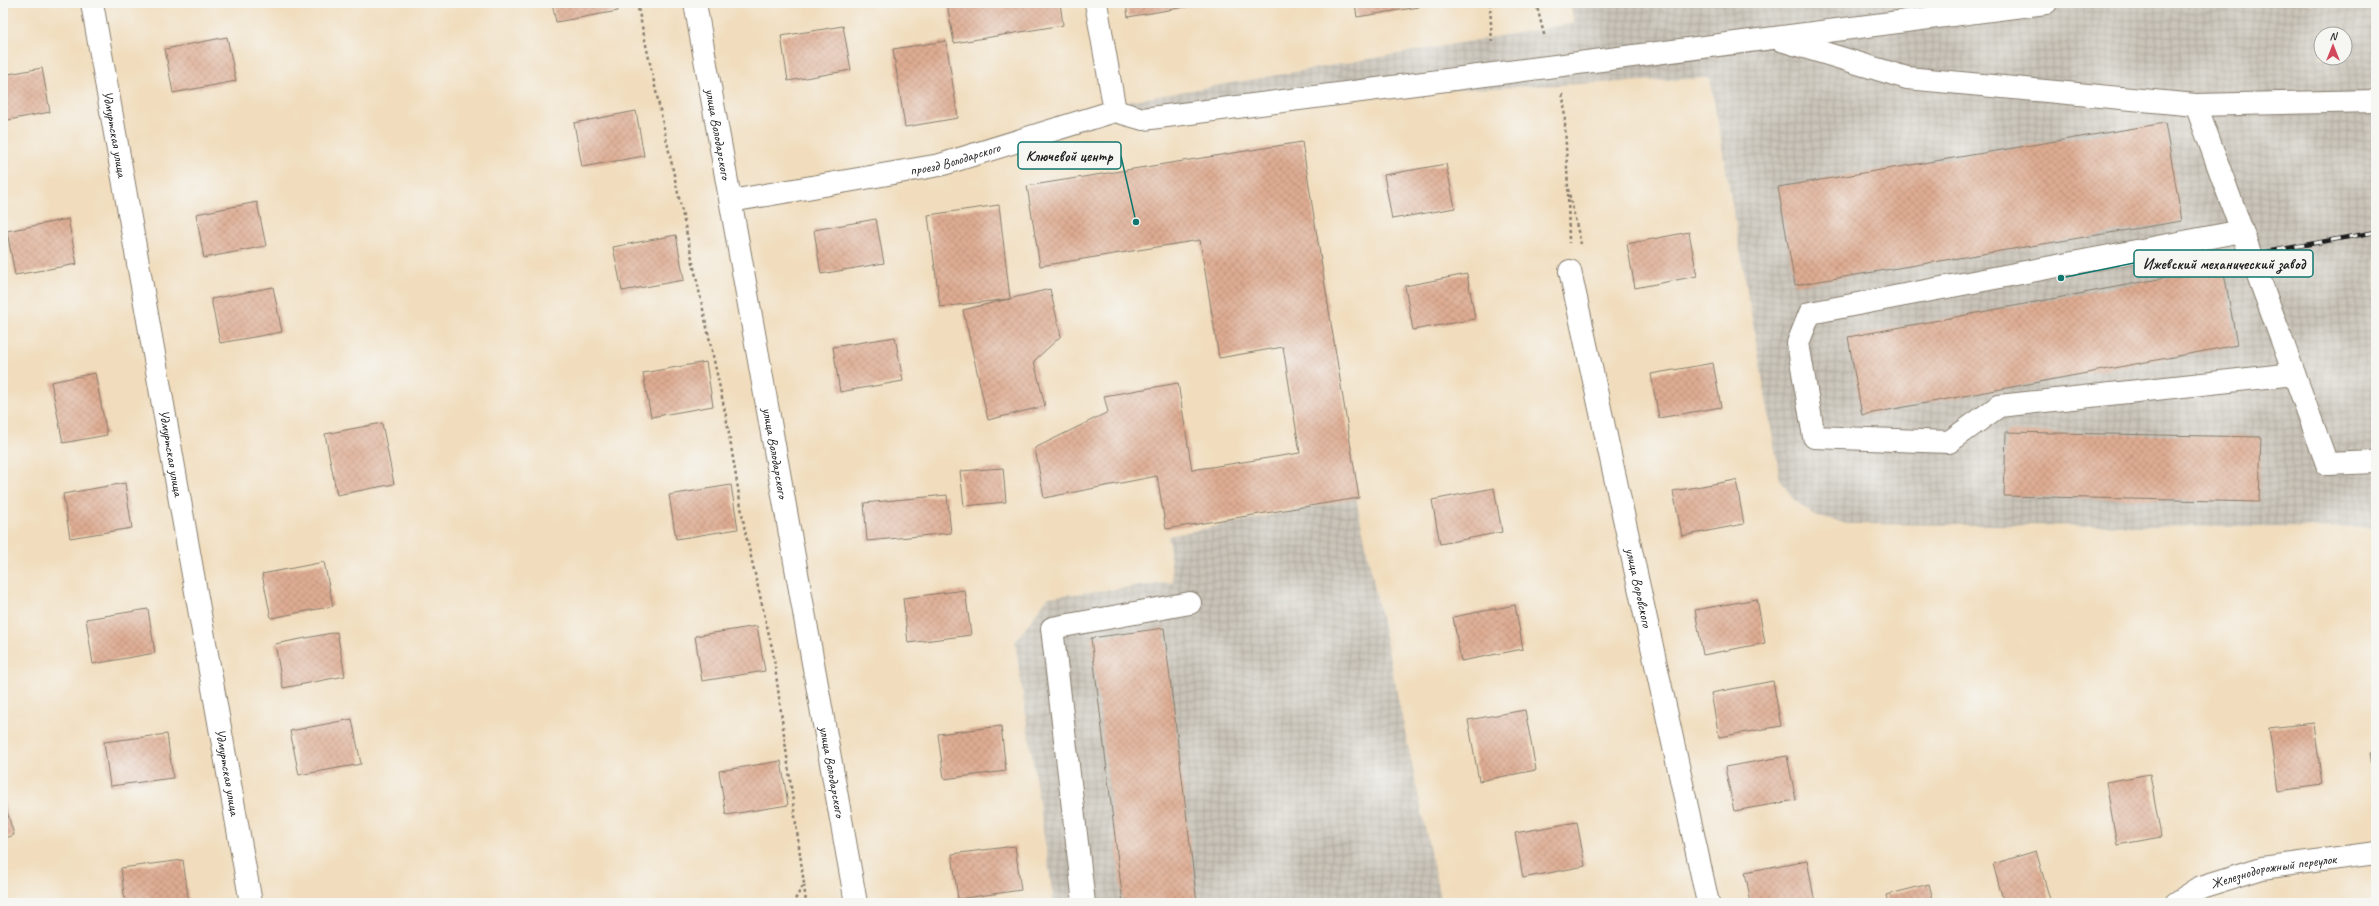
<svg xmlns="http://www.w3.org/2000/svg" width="2379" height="906" viewBox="0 0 2379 906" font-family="Caveat,sans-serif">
<defs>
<pattern id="industrial-grid" width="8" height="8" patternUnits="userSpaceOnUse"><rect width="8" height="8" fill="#c9c3b8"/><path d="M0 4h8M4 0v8" fill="none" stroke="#aca79e"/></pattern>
<pattern id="building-cross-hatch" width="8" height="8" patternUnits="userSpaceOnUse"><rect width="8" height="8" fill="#deac92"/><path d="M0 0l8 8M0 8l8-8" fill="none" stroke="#be937d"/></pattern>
</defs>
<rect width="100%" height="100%" fill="#f6f6f2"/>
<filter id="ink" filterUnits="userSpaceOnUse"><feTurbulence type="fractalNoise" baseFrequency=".025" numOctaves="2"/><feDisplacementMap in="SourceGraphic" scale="8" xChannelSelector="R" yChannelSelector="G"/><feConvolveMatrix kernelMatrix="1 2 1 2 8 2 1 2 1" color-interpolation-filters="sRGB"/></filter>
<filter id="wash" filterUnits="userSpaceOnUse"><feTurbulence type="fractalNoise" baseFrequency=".012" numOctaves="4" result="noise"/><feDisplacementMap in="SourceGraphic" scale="16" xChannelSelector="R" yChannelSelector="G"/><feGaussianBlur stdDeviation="0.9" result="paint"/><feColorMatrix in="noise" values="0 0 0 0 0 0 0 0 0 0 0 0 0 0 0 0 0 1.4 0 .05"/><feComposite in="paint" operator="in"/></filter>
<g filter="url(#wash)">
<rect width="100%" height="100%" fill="#f1ddbd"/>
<!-- industrial -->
<g fill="url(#industrial-grid)" fill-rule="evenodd">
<path d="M1570,3H2376V528L1847,524L1814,516L1793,499L1780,479L1710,78L1321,96L1135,127L1129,101L1574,23ZM2321,34H2345V58H2321Z"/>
<polygon points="1356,498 1441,903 1054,903 1015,642 1048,597 1173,582 1168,536"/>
</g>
<g id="blocks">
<!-- building -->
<g fill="url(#building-cross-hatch)">
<polygon points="552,3 616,3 618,11 556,22"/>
<polygon points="947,3 1060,3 1063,25 954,43"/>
<polygon points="1126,3 1190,3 1191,6 1128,17"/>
<polygon points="1355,3 1419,3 1419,7 1357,17"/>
<polygon points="843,26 851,70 788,81 781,36"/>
<polygon points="227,37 236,81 173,93 165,49"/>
<polygon points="946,41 958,118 905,127 893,49"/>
<polygon points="42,68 50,112 3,121 3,75"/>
<polygon points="636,111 644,156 582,167 574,123"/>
<polygon points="2165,123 2182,221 1795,285 1778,187"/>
<polygon points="1302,142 1359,498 1166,529 1157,476 1044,498 1035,448 1108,412 1104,396 1178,383 1192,470 1300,453 1283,347 1219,358 1200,240 1040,266 1027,186"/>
<polygon points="1446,164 1455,208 1392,219 1384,175"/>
<polygon points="257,202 266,246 204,258 196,214"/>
<polygon points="999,205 1010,299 940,307 928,215"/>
<polygon points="68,219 77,264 15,275 7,231"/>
<polygon points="876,219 884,263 821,274 814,230"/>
<polygon points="1689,232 1697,276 1635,288 1627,244"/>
<polygon points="676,235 684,280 622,291 613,247"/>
<polygon points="2223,267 2237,345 1862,415 1848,337"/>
<polygon points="1467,274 1475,319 1413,330 1405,286"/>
<polygon points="273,287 282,332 220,343 211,299"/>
<polygon points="1050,289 1061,336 1034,361 1045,406 988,420 963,310"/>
<polygon points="895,337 903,381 840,392 833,347"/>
<polygon points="706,362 713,406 651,417 643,373"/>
<polygon points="1713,363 1721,407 1659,418 1651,374"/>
<polygon points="95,373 107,435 63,443 51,382"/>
<polygon points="382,423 394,484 337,495 325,434"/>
<polygon points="2006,432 2261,437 2259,502 2004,496"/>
<polygon points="1003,468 1006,502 964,506 960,471"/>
<polygon points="1736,480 1744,524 1682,536 1673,491"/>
<polygon points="125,483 132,528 70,538 63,494"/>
<polygon points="731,485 738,529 676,539 669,495"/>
<polygon points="1494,488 1502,532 1440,544 1432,500"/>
<polygon points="947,495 951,533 867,541 864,503"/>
<polygon points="324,562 333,606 271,618 262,574"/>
<polygon points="965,590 971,635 908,643 903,598"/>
<polygon points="1757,599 1765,643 1703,655 1695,610"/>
<polygon points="1515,605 1523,649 1461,661 1453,617"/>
<polygon points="148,609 155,653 93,664 86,619"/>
<polygon points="757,626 765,671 702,681 695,636"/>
<polygon points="1164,628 1197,903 1123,903 1091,638"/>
<polygon points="337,632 345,676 283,688 275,644"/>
<polygon points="1773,681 1781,726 1719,737 1711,693"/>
<polygon points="1525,710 1536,770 1479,781 1468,720"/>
<polygon points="352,719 361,764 299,775 290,731"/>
<polygon points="2314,723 2322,785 2278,791 2269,728"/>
<polygon points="1001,726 1006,771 944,779 938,734"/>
<polygon points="167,734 173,778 110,786 104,742"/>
<polygon points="2376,752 2376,785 2375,785 2370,753"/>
<polygon points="1787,756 1796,800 1734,811 1725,767"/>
<polygon points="781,761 788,805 726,815 719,771"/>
<polygon points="2150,774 2161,837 2117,845 2106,782"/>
<polygon points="3,798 14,835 3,839"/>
<polygon points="1577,822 1585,866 1523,878 1515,833"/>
<polygon points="1015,846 1021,890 958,899 952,854"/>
<polygon points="2036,851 2051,903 2004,903 1993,864"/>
<polygon points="183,860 189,903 125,903 121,868"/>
<polygon points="1807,860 1815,903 1751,903 1745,872"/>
<polygon points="1929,884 1934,903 1888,903 1886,895"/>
</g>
</g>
</g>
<g filter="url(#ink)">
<use href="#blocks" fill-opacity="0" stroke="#867c6c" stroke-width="1"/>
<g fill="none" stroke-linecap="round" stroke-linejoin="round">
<!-- minor casing -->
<g stroke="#867c6c" stroke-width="24">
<g id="minor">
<path id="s1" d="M92,3L251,903"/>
<path id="s2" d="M695,3L856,903"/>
<polyline points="1781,40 1907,78 2196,105 2376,101"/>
<polyline points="2196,105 2327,464 2376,462"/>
<polyline points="1115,111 1143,119 2046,3"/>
<path id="s3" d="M731,201L940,165L1115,111L1096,3"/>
<polyline points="2242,231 1810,313 1798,343 1814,437 1949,442 1999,406 2294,374"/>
<path id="s4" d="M1570,271L1708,903"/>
<polyline points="1084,903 1052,628 1190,603"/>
<path id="s5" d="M2176,903L2201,887L2262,868L2376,853"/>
</g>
</g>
<!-- path -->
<g stroke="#867c6c" stroke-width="2.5" stroke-dasharray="3 3" stroke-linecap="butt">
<polyline points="637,3 726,416 745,531 773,652 804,884 793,903"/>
<polyline points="1490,3 1492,45"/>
<polyline points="1536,3 1545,38"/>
<polyline points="1562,94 1564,103 1568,189"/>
<polyline points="1568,189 1581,244"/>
<polyline points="1568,194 1569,243"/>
<polyline points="804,885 806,903"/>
</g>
<!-- minor -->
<use href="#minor" stroke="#fff" stroke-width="22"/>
<!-- rail casing -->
<g stroke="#1c1c1c" stroke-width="4.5">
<polyline id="rail" points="2260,253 2376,232"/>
</g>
<!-- rail -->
<use href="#rail" stroke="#f6f6f2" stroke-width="3" stroke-dasharray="9" stroke-linecap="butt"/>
</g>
</g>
<g text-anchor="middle" stroke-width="3" stroke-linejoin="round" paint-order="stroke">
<!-- street labels -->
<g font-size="14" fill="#1c1c1c" stroke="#f6f6f2">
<text dy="5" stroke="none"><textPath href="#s1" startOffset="133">Удмуртская улица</textPath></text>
<text dy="5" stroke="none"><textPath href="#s2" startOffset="133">улица Володарского</textPath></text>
<text dy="5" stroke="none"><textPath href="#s3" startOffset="228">проезд Володарского</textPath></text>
<text dy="5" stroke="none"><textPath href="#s1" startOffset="457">Удмуртская улица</textPath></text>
<text dy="5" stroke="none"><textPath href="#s2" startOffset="457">улица Володарского</textPath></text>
<text dy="5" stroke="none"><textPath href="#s4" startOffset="324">улица Воровского</textPath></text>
<text dy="5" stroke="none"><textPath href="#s1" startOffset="781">Удмуртская улица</textPath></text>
<text dy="5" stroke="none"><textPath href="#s2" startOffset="781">улица Володарского</textPath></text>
<text dy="5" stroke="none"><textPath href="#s5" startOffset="104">Железнодорожный переулок</textPath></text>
</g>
</g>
<!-- callouts -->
<path fill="none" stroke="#0f766e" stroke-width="1.5" d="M1136 222L1121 156M2061 278L2134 263"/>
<g fill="#0f766e" stroke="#f6f6f2" stroke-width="1.5">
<circle cx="1136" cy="222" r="4"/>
<circle cx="2061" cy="278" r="4"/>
</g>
<g fill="#f6f6f2" stroke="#0f766e" stroke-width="1.5">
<rect x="1018" y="142" width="103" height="27" rx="4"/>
<rect x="2134" y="250" width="179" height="27" rx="4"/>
</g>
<g font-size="15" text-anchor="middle" font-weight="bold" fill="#1c1c1c">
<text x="1069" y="161">Ключевой центр</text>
<text x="2224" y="269">Ижевский механический завод</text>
</g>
<!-- margin -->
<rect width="2379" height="906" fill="none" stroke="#f6f6f2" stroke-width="16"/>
<!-- north arrow -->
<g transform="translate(2333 46)"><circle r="19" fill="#f6f6f2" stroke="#9f9f9c"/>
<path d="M0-3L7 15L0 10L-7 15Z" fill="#d1495b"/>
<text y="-6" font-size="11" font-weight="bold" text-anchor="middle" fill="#1c1c1c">N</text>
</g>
</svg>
